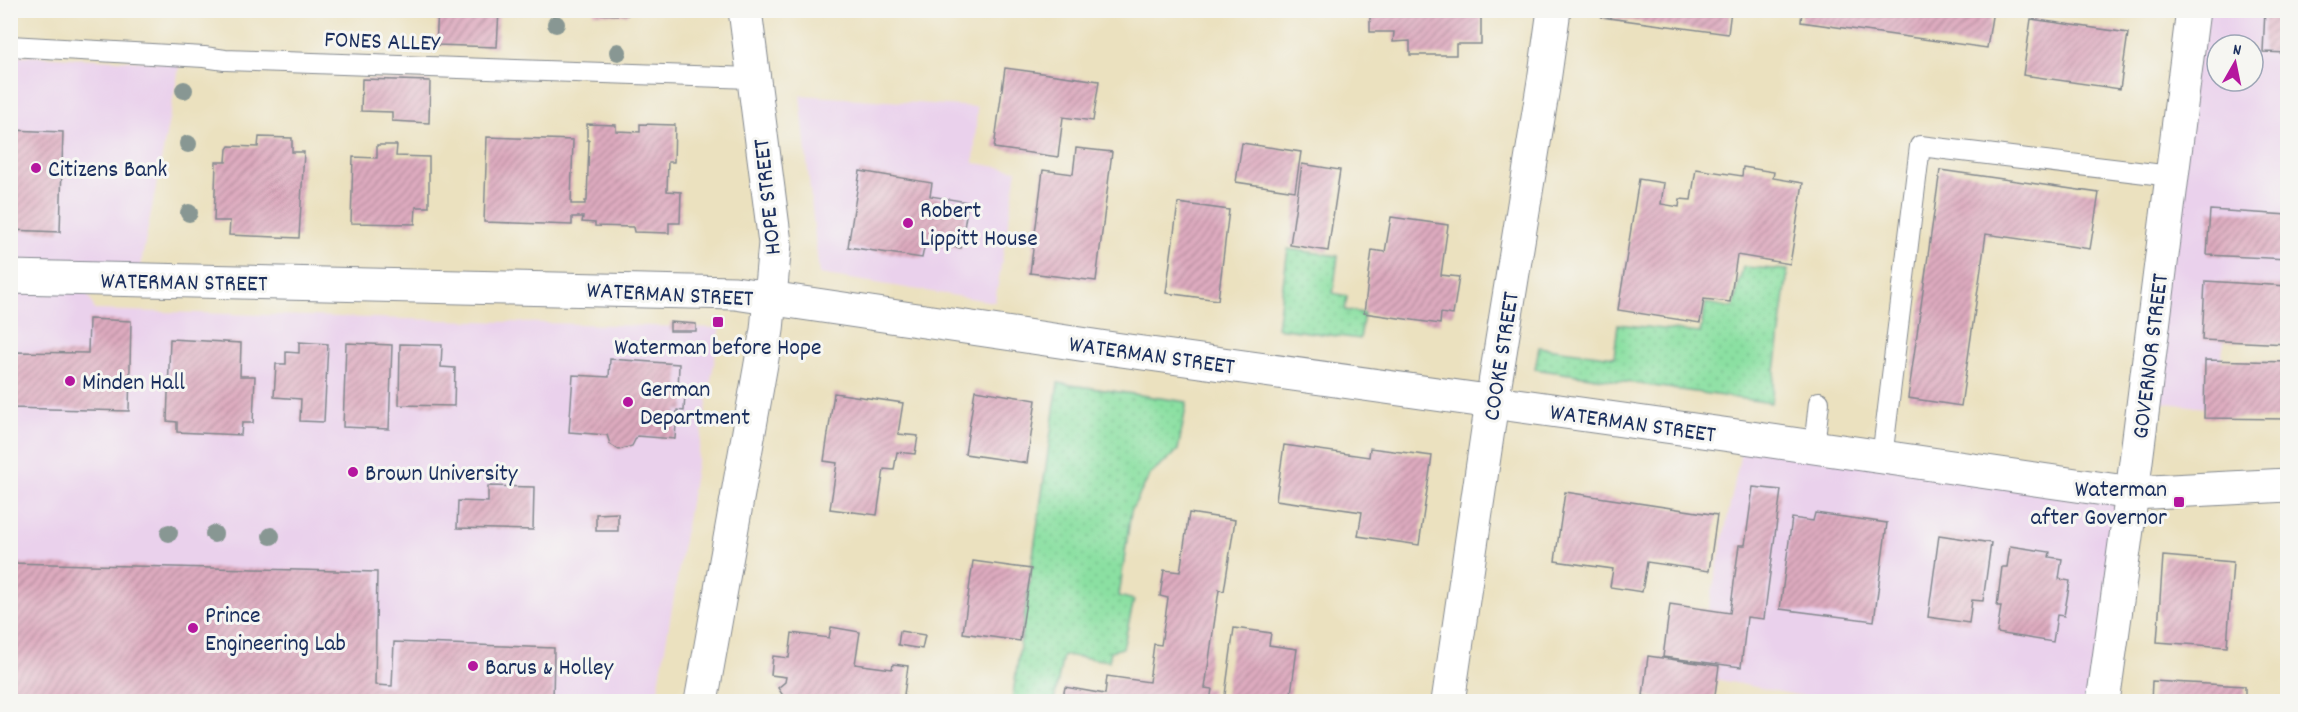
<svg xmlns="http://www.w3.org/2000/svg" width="2298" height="712" viewBox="0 0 2298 712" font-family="Dekko,sans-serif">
<defs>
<pattern id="grass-dots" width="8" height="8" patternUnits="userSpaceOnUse" patternTransform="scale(1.5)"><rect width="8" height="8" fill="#8be0a2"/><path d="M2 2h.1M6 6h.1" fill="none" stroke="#77c08e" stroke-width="1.8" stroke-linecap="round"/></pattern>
<pattern id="building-hatch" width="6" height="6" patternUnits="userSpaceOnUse" patternTransform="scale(1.5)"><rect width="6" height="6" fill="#deabbf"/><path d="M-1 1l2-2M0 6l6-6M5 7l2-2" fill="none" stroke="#b38c9e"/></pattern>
</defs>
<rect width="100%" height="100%" fill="#f6f6f2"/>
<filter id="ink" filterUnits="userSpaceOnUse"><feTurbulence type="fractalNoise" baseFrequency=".0167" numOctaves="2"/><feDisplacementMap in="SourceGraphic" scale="12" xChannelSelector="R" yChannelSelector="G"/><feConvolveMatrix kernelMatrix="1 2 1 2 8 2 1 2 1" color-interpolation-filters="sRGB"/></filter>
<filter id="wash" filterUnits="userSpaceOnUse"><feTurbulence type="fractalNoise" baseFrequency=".008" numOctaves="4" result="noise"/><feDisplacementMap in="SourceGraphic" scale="24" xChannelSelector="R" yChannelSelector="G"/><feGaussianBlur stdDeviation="1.35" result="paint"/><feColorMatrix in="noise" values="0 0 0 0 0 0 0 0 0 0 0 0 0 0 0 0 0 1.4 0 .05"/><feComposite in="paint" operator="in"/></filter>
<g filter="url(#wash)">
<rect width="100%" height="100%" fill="#ebe1bf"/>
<!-- built -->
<g fill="#ead1ec" fill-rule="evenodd">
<path d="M2194,11H2287V296L2232,299L2212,409L2146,400ZM2217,45H2253V81H2217Z"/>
<polygon points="11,55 180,63 138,279 81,279 95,310 720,328 656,701 11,702"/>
<polygon points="800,95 977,107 974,163 1017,170 995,302 819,274"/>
<polygon points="1743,442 2127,500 2107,701 1826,701 1700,676 1696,670"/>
</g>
<!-- grass -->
<g fill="url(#grass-dots)" stroke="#538880" stroke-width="1.5">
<polygon points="1288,249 1338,256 1333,293 1347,296 1345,310 1364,313 1360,339 1277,328"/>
<polygon points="1743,267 1788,270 1771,403 1535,369 1539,347 1614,357 1618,324 1700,333 1706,303 1733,308"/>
<polygon points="1058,383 1187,402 1178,450 1150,475 1131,511 1119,596 1134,600 1123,648 1111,651 1109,661 1063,655 1054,701 1012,701"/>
</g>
<g id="blocks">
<!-- building -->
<g fill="url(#building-hatch)">
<polygon points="438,10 499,10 497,47 436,45"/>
<polygon points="594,10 629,10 628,15 594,14"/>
<polygon points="1370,10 1481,10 1481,44 1456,44 1456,55 1410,55 1410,41 1393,42 1394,32 1370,32"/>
<polygon points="1602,10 1731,10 1728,34 1601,17"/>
<polygon points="1802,10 1993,10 1987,48 1801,22"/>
<polygon points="2265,10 2288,10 2288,53 2263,52"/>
<polygon points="2031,19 2128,33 2120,89 2023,75"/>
<polygon points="1005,68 1099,81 1093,121 1063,117 1058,157 994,148"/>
<polygon points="362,79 430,81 429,123 392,121 392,112 361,111"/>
<polygon points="587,124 616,125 616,131 640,132 640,124 675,125 674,162 668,162 667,191 681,192 680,223 669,223 669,233 634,232 633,227 595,226 595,223 582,222 583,217 572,217 572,225 484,222 487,137 573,140 571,204 585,204 585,201 587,201 589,140 587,140"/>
<polygon points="10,130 63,132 60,232 10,230"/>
<polygon points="259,137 292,138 292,152 304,152 299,238 229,235 230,221 214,221 216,162 226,162 227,149 229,146 258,147"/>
<polygon points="1242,143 1301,152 1295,191 1236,182"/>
<polygon points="377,145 397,145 396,156 429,157 429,207 416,207 415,224 351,223 353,157 377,158"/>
<polygon points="1076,148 1112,152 1096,281 1030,273 1043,170 1073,174"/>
<polygon points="1302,164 1340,170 1328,251 1290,245"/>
<polygon points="1743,167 1774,172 1773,178 1803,183 1790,264 1737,255 1730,302 1704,299 1700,323 1618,310 1639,179 1664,183 1661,204 1679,207 1680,199 1691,200 1696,169 1742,176"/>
<polygon points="1940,170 2099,193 2090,249 1986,234 1961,406 1908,398"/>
<polygon points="860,171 932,183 930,196 968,202 961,248 925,243 922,258 848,247"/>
<polygon points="1178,203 1229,210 1218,300 1166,293"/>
<polygon points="2210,210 2288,215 2288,259 2207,255"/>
<polygon points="1391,217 1448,225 1441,275 1459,277 1453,315 1441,313 1440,324 1364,313 1372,250 1385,252"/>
<polygon points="2205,281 2288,286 2288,344 2202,340"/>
<polygon points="89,319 131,321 129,411 10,408 10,352 88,353"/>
<polygon points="670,322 696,324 696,331 670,331"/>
<polygon points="170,339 241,343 240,376 255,376 253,423 242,423 241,435 177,432 177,422 167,421"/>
<polygon points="299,342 328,344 324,422 300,421 301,399 274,397 276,364 286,364 286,352 299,353"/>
<polygon points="346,343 392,345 389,429 343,427"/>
<polygon points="400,344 442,345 441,367 455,368 454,406 399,405"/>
<polygon points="610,359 679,364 678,393 685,394 684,411 677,410 675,439 637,436 632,446 619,450 610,444 607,435 569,432 573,375 609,377"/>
<polygon points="2205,360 2288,362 2288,419 2204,418"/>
<polygon points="975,390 1036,400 1027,463 965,454"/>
<polygon points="834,393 903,403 898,434 918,436 915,454 897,452 894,470 884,469 877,515 830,509 837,463 824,461"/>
<polygon points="1284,445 1369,457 1370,448 1432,456 1419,545 1358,536 1362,512 1276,500"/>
<polygon points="488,486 534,487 533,530 457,528 458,501 488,502"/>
<polygon points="1753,487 1781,490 1764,619 1747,617 1741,667 1663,657 1670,604 1730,613 1739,545 1745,545"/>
<polygon points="1565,492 1717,515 1709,571 1647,562 1642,592 1610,587 1613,569 1555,561"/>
<polygon points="618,513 618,531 596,531 596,514"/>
<polygon points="1189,513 1235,520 1224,591 1219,590 1205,688 1212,689 1210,702 1062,702 1065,687 1105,694 1107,676 1149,682 1154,644 1161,645 1168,598 1160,596 1164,570 1180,572"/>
<polygon points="1815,513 1887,523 1874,621 1780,609 1792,518 1813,521"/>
<polygon points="1939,535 1991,543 1983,601 1972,600 1969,623 1928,617"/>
<polygon points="2010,546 2050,552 2049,557 2062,559 2059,579 2070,581 2064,616 2057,615 2053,642 1997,633 2001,606 1997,606 2002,567 2007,567"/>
<polygon points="2163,556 2233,562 2227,647 2157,642"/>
<polygon points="973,561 1031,569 1020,641 963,633"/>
<polygon points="10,563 377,572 375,685 392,686 394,642 554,648 553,702 10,702"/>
<polygon points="831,627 860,632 855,664 892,669 893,664 908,666 903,702 787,702 778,688 785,682 786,677 771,675 773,656 789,658 792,633 829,638"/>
<polygon points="1234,628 1271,633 1269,645 1297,649 1290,701 1260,697 1260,702 1224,702"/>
<polygon points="900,631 925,635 922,649 898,645"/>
<polygon points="1648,656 1719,666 1714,702 1684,702 1643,696"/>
<polygon points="2152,681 2245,686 2245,702 2151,702"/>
</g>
</g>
</g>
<g filter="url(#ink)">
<use href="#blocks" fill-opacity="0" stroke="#83888e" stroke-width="1.5"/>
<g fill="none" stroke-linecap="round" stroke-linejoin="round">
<!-- service casing -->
<g stroke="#83888e" stroke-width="22">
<g id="service">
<polyline points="10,46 204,57 225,60 752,78"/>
<polyline points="1814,448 1819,402"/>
<polyline points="1882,458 1920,146 2171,176"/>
</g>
</g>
<!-- minor casing -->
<g stroke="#83888e" stroke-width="35">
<g id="minor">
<polyline points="1448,702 1492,402 1544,81 1554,10"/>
<polyline points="2103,702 2132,493"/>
</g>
</g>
<!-- tertiary casing -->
<g stroke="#83888e" stroke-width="35">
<g id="tertiary">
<polyline points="2132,493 2193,10"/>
<polyline points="701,702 767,330 775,243 745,10"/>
</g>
</g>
<!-- secondary casing -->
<g stroke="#83888e" stroke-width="35">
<polyline id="secondary" points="10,277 735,293 1107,348 1730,435 2132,493 2288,485"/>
</g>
<!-- service -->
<use href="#service" stroke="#fff" stroke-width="20"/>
<!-- minor -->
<use href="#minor" stroke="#fff" stroke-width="33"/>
<!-- tertiary -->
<use href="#tertiary" stroke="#fff" stroke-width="33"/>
<!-- secondary -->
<use href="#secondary" stroke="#fff" stroke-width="33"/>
</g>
<!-- trees -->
<g fill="#889793">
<circle cx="556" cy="24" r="9"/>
<circle cx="618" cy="52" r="9"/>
<circle cx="184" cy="90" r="9"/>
<circle cx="188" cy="144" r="9"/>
<circle cx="189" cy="213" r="9"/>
<circle cx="169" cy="533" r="9"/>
<circle cx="214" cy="534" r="9"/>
<circle cx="271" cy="536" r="9"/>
</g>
</g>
<!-- markers -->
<g fill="#b5179e" stroke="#f6f6f2" stroke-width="2">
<circle cx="36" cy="168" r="6"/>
<circle cx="908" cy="223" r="6"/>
<rect x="712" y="316" width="12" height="12" rx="3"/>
<circle cx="70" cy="381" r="6"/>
<circle cx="628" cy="402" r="6"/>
<circle cx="353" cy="472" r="6"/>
<rect x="2173" y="496" width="12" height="12" rx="3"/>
<circle cx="193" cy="628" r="6"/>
<circle cx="473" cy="666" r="6"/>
</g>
<g text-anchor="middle" stroke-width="6" stroke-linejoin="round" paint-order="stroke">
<!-- street labels -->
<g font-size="24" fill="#1b2f5e" stroke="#f6f6f2">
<text transform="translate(382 40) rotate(2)" y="8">FONES ALLEY</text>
<text transform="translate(766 197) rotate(-96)" y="8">HOPE STREET</text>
<text transform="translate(184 281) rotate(1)" y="8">WATERMAN STREET</text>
<text transform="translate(670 293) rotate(3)" y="8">WATERMAN STREET</text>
<text transform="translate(1152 354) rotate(8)" y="8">WATERMAN STREET</text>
<text transform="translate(1500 356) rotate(-81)" y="8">COOKE STREET</text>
<text transform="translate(2149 356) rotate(-83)" y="8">GOVERNOR STREET</text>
<text transform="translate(1633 422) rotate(8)" y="8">WATERMAN STREET</text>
</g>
<!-- poi labels -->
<g font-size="24" fill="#1b2f5e" stroke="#f6f6f2" text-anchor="start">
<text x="48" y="176">Citizens Bank</text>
<text x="920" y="217">Robert<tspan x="920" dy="28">Lippitt House</tspan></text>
<text x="718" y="354" text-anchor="middle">Waterman before Hope</text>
<text x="82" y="389">Minden Hall</text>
<text x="640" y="396">German<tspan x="640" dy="28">Department</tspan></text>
<text x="365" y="480">Brown University</text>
<text x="2167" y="496" text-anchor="end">Waterman<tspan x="2167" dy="28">after Governor</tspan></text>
<text x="205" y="622">Prince<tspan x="205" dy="28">Engineering Lab</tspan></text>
<text x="485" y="674">Barus &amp; Holley</text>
</g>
</g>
<!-- margin -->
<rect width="2298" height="712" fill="none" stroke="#f6f6f2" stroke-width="36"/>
<!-- north arrow -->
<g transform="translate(2235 63) rotate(9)"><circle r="28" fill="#f6f6f2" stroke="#9ea6b7" stroke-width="1.5"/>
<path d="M0-4.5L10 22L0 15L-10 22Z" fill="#b5179e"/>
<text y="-9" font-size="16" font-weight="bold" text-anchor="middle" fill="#1b2f5e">N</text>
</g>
</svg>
